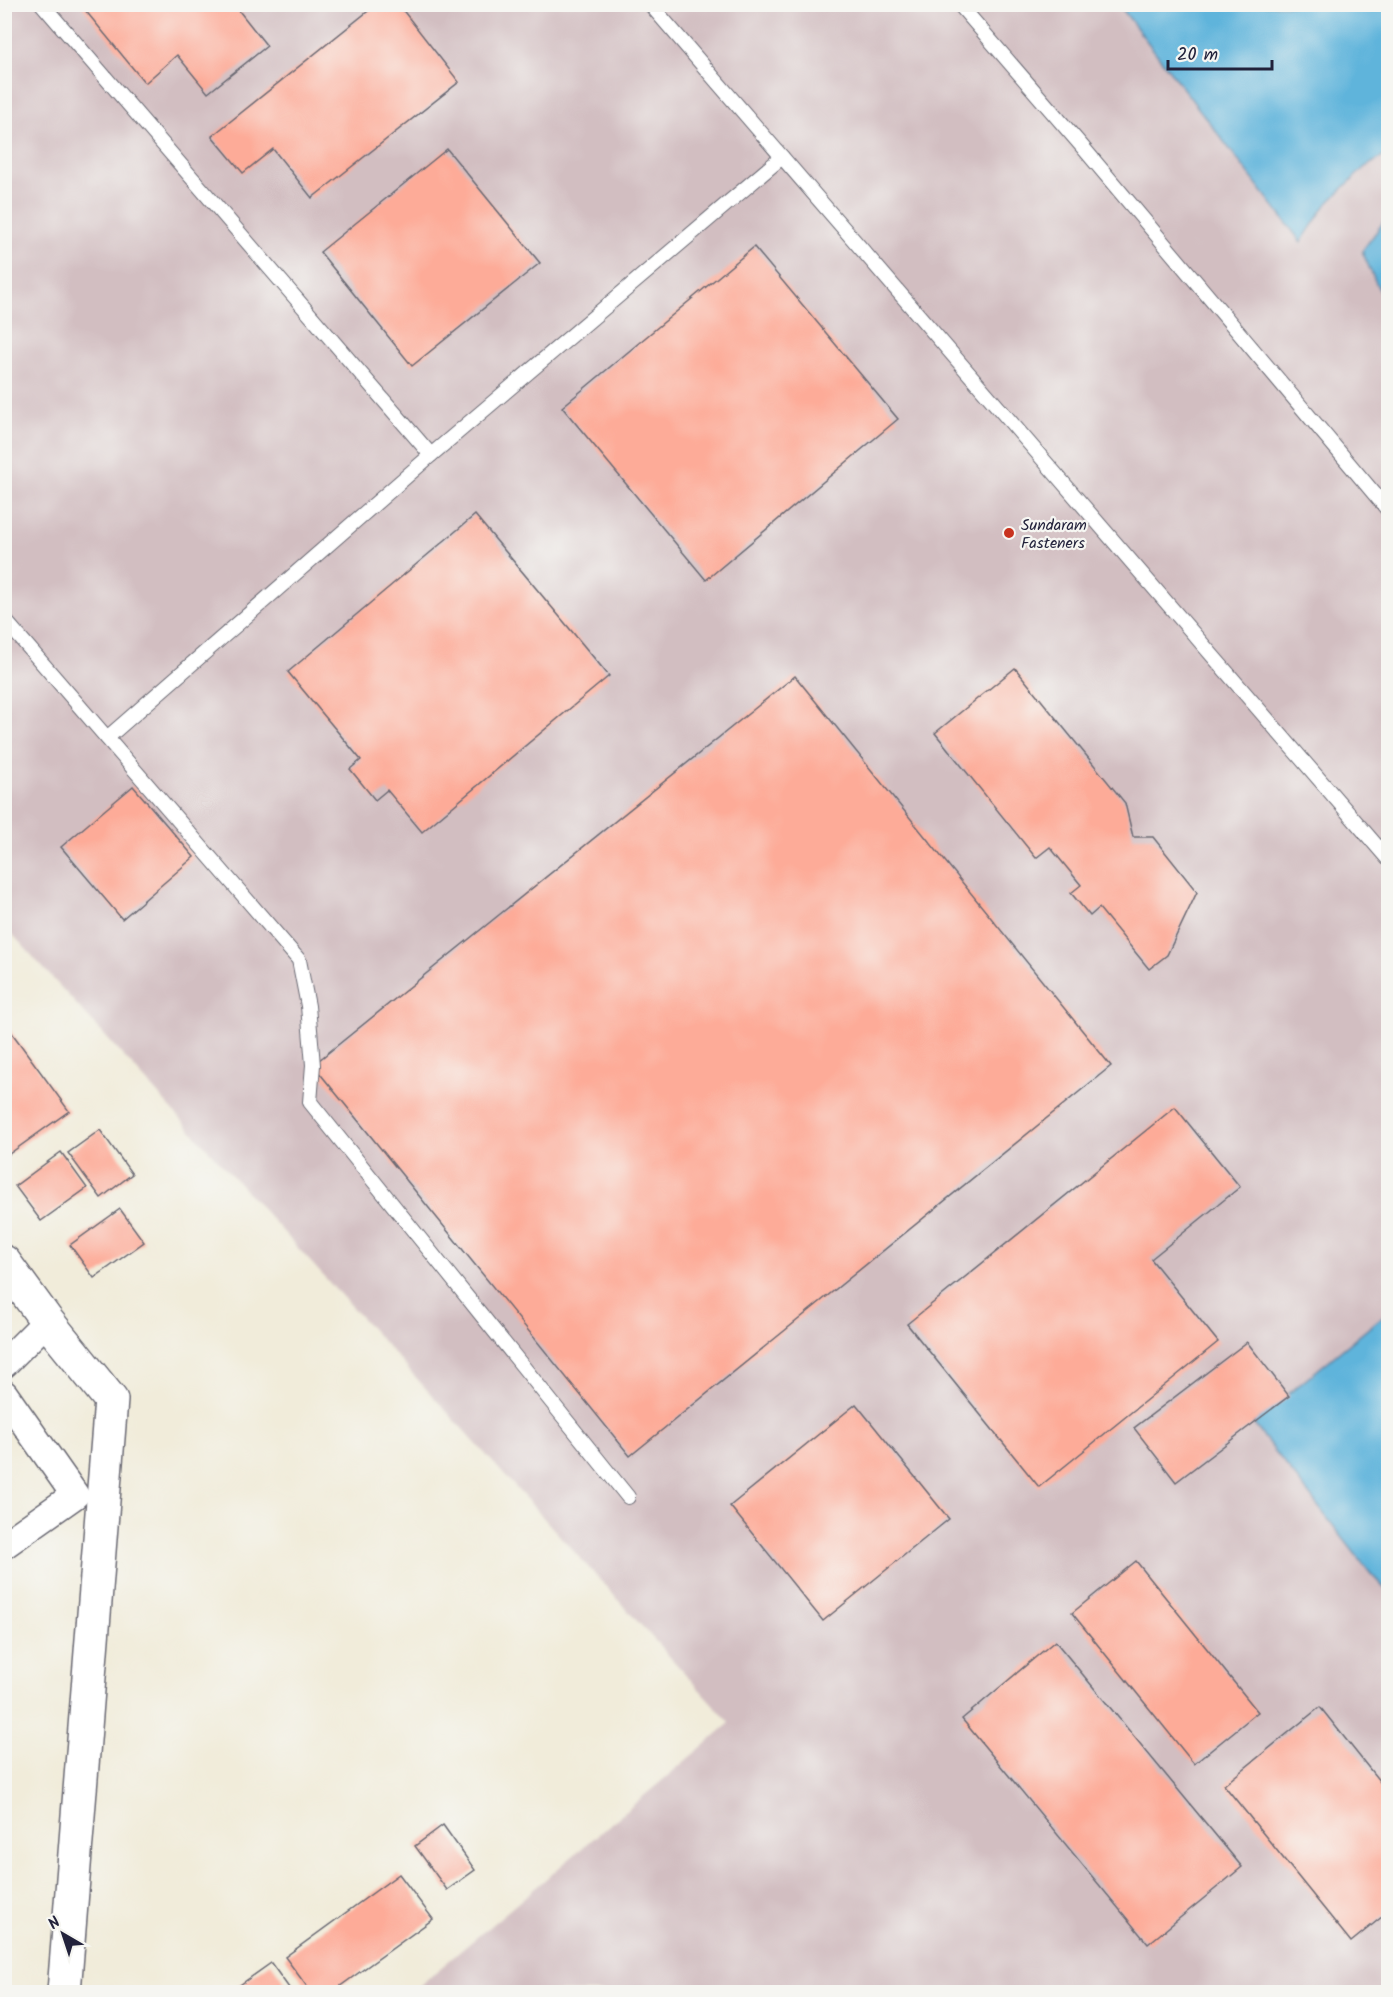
<svg xmlns="http://www.w3.org/2000/svg" width="1393" height="1997" viewBox="0 0 1393 1997" font-family="Kalam,sans-serif">
<rect width="100%" height="100%" fill="#f6f6f2"/>
<filter id="ink" filterUnits="userSpaceOnUse"><feTurbulence type="fractalNoise" baseFrequency=".0167" numOctaves="2"/><feDisplacementMap in="SourceGraphic" scale="12" xChannelSelector="R" yChannelSelector="G"/><feConvolveMatrix kernelMatrix="1 2 1 2 8 2 1 2 1" color-interpolation-filters="sRGB"/></filter>
<filter id="wash" filterUnits="userSpaceOnUse"><feTurbulence type="fractalNoise" baseFrequency=".008" numOctaves="4" result="noise"/><feDisplacementMap in="SourceGraphic" scale="24" xChannelSelector="R" yChannelSelector="G"/><feGaussianBlur stdDeviation="1.35" result="paint"/><feColorMatrix in="noise" values="0 0 0 0 0 0 0 0 0 0 0 0 0 0 0 0 0 1.4 0 .05"/><feComposite in="paint" operator="in"/></filter>
<g filter="url(#wash)">
<rect width="100%" height="100%" fill="#f1ecda"/>
<!-- industrial -->
<polygon fill="#d2bec1" points="5,5 1388,5 1388,1992 412,1992 730,1723 5,926"/>
<!-- water -->
<g fill="#5fb4db" stroke="#406b8b" stroke-width="1.5">
<polygon points="1119,5 1388,5 1388,154 1365,167 1325,206 1301,242"/>
<polygon points="1388,216 1388,310 1362,251"/>
<polygon points="1388,1312 1388,1592 1371,1574 1253,1423"/>
</g>
<g id="blocks">
<!-- building -->
<g fill="#fdab98">
<polygon points="80,4 239,4 236,7 267,46 208,93 177,55 145,83"/>
<polygon points="377,4 398,4 459,82 312,198 273,149 243,173 212,136"/>
<polygon points="447,149 540,263 412,366 320,252"/>
<polygon points="754,247 898,419 706,580 562,407"/>
<polygon points="475,515 609,676 422,832 387,790 375,800 350,769 361,760 288,672"/>
<polygon points="1015,668 1125,803 1133,837 1153,837 1197,892 1167,955 1149,969 1099,908 1090,916 1071,893 1081,885 1050,847 1036,858 935,733"/>
<polygon points="795,676 1111,1066 630,1456 313,1065"/>
<polygon points="133,786 194,857 122,919 61,847"/>
<polygon points="4,1022 69,1111 9,1154 4,1148"/>
<polygon points="1175,1107 1240,1187 1151,1259 1218,1342 1039,1487 907,1324"/>
<polygon points="100,1130 132,1174 101,1198 68,1153"/>
<polygon points="61,1152 87,1188 41,1221 15,1186"/>
<polygon points="120,1209 144,1242 94,1278 70,1245"/>
<polygon points="1247,1342 1289,1396 1176,1482 1134,1428"/>
<polygon points="856,1404 949,1519 823,1621 730,1506"/>
<polygon points="1136,1561 1258,1712 1194,1764 1072,1613"/>
<polygon points="1055,1641 1242,1867 1148,1944 962,1719"/>
<polygon points="1320,1707 1388,1792 1388,1912 1351,1942 1224,1785"/>
<polygon points="443,1825 475,1870 447,1890 415,1846"/>
<polygon points="399,1874 433,1919 332,1992 311,1992 285,1957"/>
<polygon points="271,1963 292,1992 230,1992"/>
</g>
</g>
</g>
<g filter="url(#ink)">
<use href="#blocks" fill-opacity="0" stroke="#6a6973" stroke-width="1.5"/>
<g fill="none" stroke-linecap="round" stroke-linejoin="round">
<!-- lane casing -->
<g stroke="#6a6973" stroke-width="16">
<g id="lane">
<polyline points="42,4 431,455"/>
<polyline points="650,4 1388,859"/>
<polyline points="959,4 1080,144 1388,510"/>
<polyline points="4,619 299,960 308,1006 313,1065 310,1102 628,1497"/>
<polyline points="107,738 431,455 782,157"/>
</g>
</g>
<!-- street casing -->
<g stroke="#6a6973" stroke-width="30">
<g id="street">
<polyline points="4,1364 47,1321"/>
<polyline points="4,1394 75,1495 4,1545"/>
</g>
</g>
<!-- secondary casing -->
<g stroke="#6a6973" stroke-width="36">
<polyline id="secondary" points="4,1262 47,1321 111,1400 64,1992"/>
</g>
<!-- lane -->
<use href="#lane" stroke="#fff" stroke-width="14"/>
<!-- street -->
<use href="#street" stroke="#fff" stroke-width="27"/>
<!-- secondary -->
<use href="#secondary" stroke="#fff" stroke-width="33"/>
</g>
</g>
<!-- markers -->
<circle fill="#c8321e" stroke="#f6f6f2" stroke-width="2" cx="1009" cy="533" r="6"/>
<g text-anchor="middle" stroke-width="4.5" stroke-linejoin="round" paint-order="stroke">
<!-- poi labels -->
<g font-size="16" fill="#22223b" stroke="#f6f6f2" text-anchor="start">
<text x="1021" y="530">Sundaram<tspan x="1021" dy="18">Fasteners</tspan></text>
</g>
</g>
<!-- margin -->
<rect width="1393" height="1997" fill="none" stroke="#f6f6f2" stroke-width="24"/>
<!-- north arrow -->
<g transform="translate(63 1934) rotate(321)" stroke="#f6f6f2" stroke-width="4.5" paint-order="stroke">
<path d="M0-4.5L10 22L0 15L-10 22Z" fill="#22223b"/>
<text y="-9" font-size="16" font-weight="bold" text-anchor="middle" fill="#22223b">N</text>
</g>
<!-- scale -->
<path d="M1168 60v9h104v-9" fill="none" stroke="#22223b" stroke-width="3"/>
<text x="1177" y="60" font-size="18" fill="#22223b" stroke="#f6f6f2" stroke-width="4.5" paint-order="stroke">20 m</text>
</svg>
